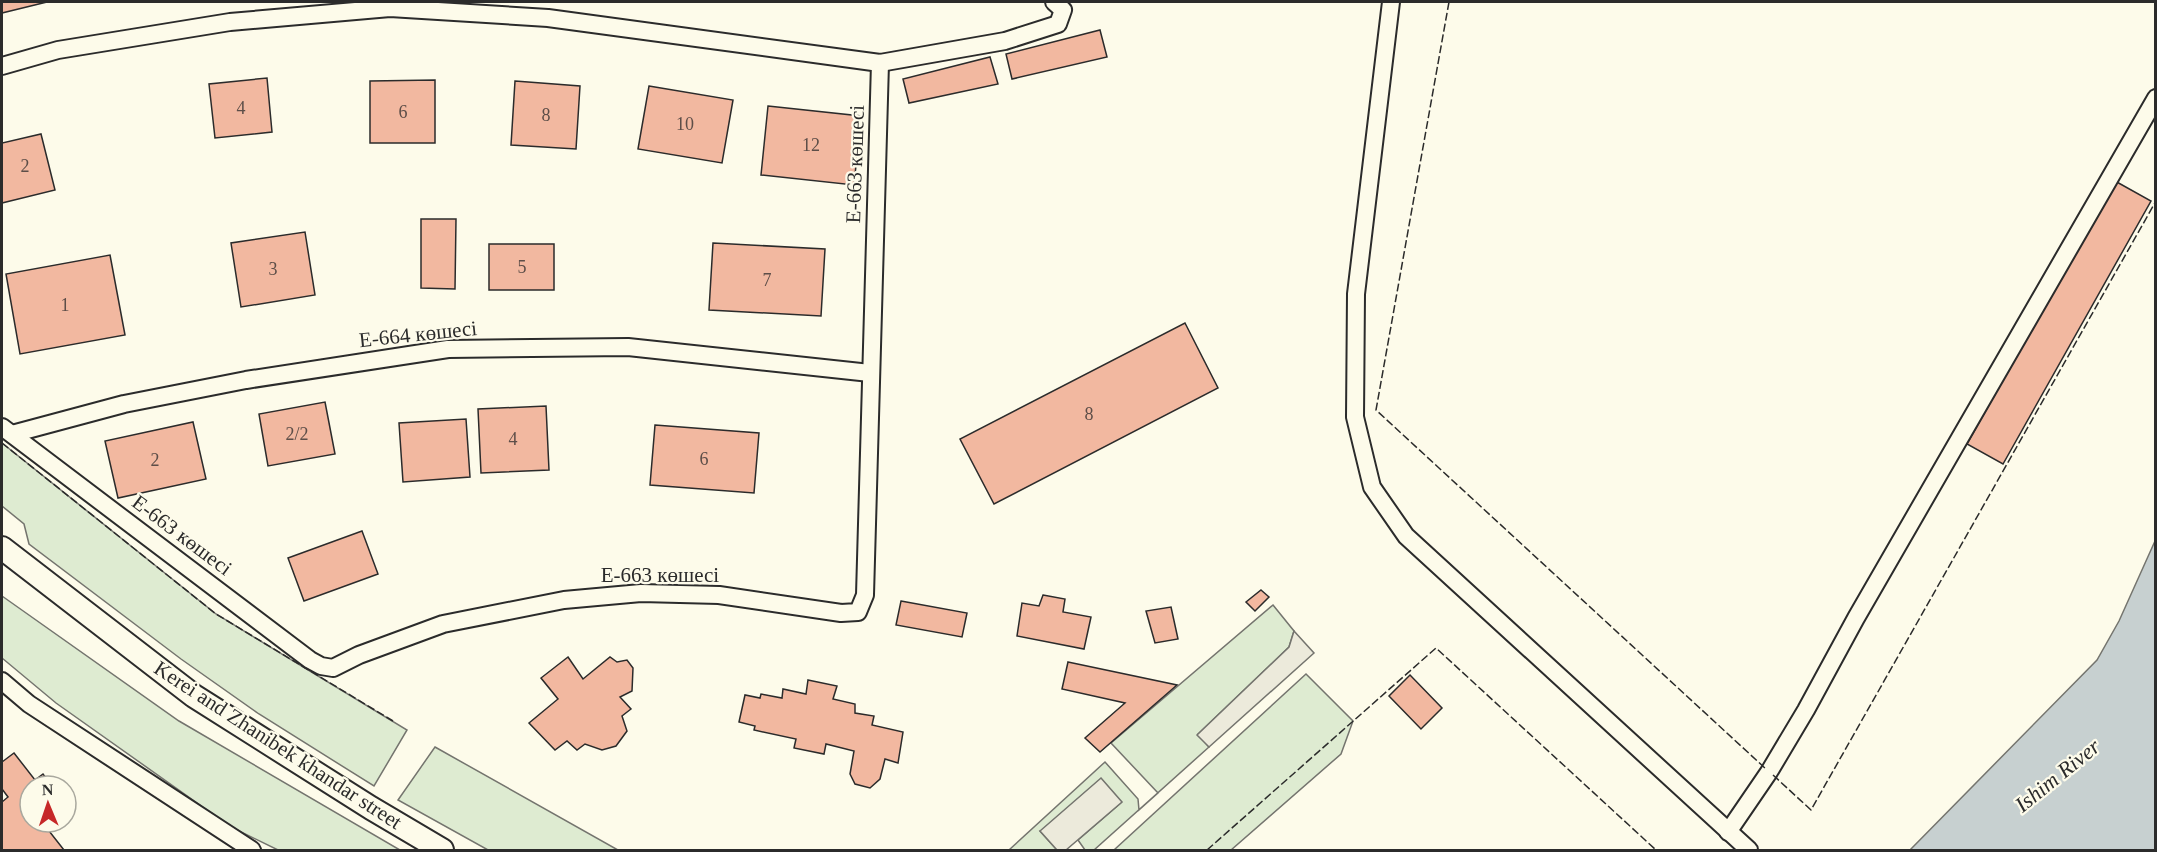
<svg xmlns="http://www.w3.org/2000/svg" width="2157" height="852" viewBox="0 0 2157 852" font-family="'Times New Roman',serif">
<rect width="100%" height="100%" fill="#fdfbea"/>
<!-- green -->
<g fill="#deebd1" stroke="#74746e" stroke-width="1.5">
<polygon points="2,443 216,614 407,730 374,786 259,714 181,659 29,544 24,524 2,506"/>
<polygon points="2,596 179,721 400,850 278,850 231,827 56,703 2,658"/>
<polygon points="1273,605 1294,631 1289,647 1198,734 1209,747 1094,850 1085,850 1078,840 1122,802 1040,831 1057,850 1009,850 1105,762 1138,799 1139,810 1158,793 1111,743"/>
<polygon points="1306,674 1353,721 1341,754 1231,850 1114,850"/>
<polygon points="435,747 618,850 488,850 398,800"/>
</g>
<!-- parking -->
<g fill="#eceadb" stroke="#74746e" stroke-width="1.5">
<polygon points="1294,631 1314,653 1209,747 1197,735 1289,647"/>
<polygon points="1101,778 1122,802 1066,850 1057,850 1040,831"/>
</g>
<!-- water -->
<polygon fill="#c7d0d0" stroke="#74746e" stroke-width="1.5" points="2155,541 2155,850 1910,850 2097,660 2119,621"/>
<!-- building -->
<g fill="#f2b8a0" stroke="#2b2b2b" stroke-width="1.5">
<polygon points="2,2 47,2 2,13"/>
<polygon points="1100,30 1107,57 1012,79 1006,54"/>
<polygon points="990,57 998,84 909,103 903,79"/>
<polygon points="267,78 272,132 215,138 209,84"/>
<polygon points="435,80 435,143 370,143 370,81"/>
<polygon points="515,81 580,86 576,149 511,145"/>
<polygon points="649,86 733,100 722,163 638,149"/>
<polygon points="768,106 861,116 854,185 761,175"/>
<polygon points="41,134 55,190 2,203 2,143"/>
<polygon points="2115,181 2151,201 2003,464 1967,444"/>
<polygon points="421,219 456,219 455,289 421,288"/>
<polygon points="305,232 315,295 241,307 231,243"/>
<polygon points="713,243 825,249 821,316 709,310"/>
<rect x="489" y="244" width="65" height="46"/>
<polygon points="110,255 125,335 20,354 6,274"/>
<polygon points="1185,323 1218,388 994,504 960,439"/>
<polygon points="325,402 335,454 268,466 259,414"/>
<polygon points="546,406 549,470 481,473 478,409"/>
<polygon points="466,419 470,477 403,482 399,423"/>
<polygon points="193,422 206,479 118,498 105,441"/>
<polygon points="655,425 759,433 754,493 650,485"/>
<polygon points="362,531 378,574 304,601 288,558"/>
<polygon points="1261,590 1269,597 1255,611 1246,602"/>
<polygon points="1043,595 1065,599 1063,612 1091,617 1084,649 1017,636 1022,603 1039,606"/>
<polygon points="901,601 967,613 962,637 896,625"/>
<polygon points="1171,607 1178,639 1155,643 1146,611"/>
<polygon points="568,657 583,679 610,657 617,662 627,660 633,668 632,691 620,697 631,709 622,716 627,731 616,746 602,750 585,744 577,750 567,741 555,750 529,723 558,699 541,678"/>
<polygon points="1068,662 1177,685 1100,752 1085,738 1125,703 1062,689"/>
<polygon points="1410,675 1442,708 1421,729 1389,696"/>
<polygon points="808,680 837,686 833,699 855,704 855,713 874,716 872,725 903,732 898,763 885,759 880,779 870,788 855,784 850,774 854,751 826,744 824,754 794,748 796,739 754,730 755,726 739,722 745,695 760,698 761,694 782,698 783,689 806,694"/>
<polygon points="14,753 35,780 43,774 52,786 30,786 30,822 42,822 64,850 2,850 2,802 8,797 2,789 2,762"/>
</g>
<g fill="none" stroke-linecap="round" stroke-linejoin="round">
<!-- minor casing -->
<g stroke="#2b2b2b" stroke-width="20">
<g id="minor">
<polyline points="1391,2 1356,294 1355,417 1372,487 1406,536 1749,850"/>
<polyline points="2,66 58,50 230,22 390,8 548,18 880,63 1005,41 1058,24 1063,10 1054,2"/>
<polyline points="2,427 310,660 321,666 333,668 359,655 443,624 564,600 641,593 719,595 841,613 858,612 865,595 880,63"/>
<polyline points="12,434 124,404 246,380 448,349 628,347 870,373"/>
<polyline points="2,681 29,704 252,850"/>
<polyline points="1728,832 1769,772 1806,710 1856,618 2156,98"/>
</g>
</g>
<!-- secondary casing -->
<g stroke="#2b2b2b" stroke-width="26">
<polyline id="secondary" points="2,548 194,696 371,808 442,850"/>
</g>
<!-- minor -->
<use href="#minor" stroke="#fdfbea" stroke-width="16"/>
<!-- secondary -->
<use href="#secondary" stroke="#fdfbea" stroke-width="22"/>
<!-- fence -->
<g stroke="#2b2b2b" stroke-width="1.5" stroke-dasharray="8 3" stroke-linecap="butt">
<polyline points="1449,2 1376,410 1766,769"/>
<polyline points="2,443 216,614 393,721"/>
<polyline points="1773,775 1811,810 2156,201"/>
<polyline points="1207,850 1436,648 1656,850"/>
</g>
</g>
<g text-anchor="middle" stroke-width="4.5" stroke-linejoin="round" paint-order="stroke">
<!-- number labels -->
<g font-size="18" fill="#5d4e48">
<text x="241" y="114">4</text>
<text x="403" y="118">6</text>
<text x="546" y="121">8</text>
<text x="685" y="130">10</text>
<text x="811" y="151">12</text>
<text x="25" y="172">2</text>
<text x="522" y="273">5</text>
<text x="273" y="275">3</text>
<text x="767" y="286">7</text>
<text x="65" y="311">1</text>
<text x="1089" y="420">8</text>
<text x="297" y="440">2/2</text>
<text x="513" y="445">4</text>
<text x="704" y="465">6</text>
<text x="155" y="466">2</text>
</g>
<!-- street labels -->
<g font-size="21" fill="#2b2b2b" stroke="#fdfbea">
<text transform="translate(855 164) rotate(-88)" y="7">Е-663 көшесі</text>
<text transform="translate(418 334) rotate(-6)" y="7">Е-664 көшесі</text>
<text transform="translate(182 535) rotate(37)" y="7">Е-663 көшесі</text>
<text x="660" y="582">Е-663 көшесі</text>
<text transform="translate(278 745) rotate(33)" y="7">Kerei and Zhanibek khandar street</text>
</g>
<!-- water labels -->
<g font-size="22" font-style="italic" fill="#2b2b2b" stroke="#fdfbea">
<text transform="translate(2057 775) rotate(-39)" y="8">Ishim River</text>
</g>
</g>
<!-- border -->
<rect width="2157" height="852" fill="none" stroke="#2b2b2b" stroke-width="6"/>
<!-- north arrow -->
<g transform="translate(48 804) rotate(358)"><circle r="28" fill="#fdfbea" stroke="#a9a89e" stroke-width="1.5"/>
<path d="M0-4.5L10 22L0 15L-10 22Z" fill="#c62828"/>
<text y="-9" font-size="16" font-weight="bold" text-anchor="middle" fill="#2b2b2b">N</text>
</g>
</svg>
